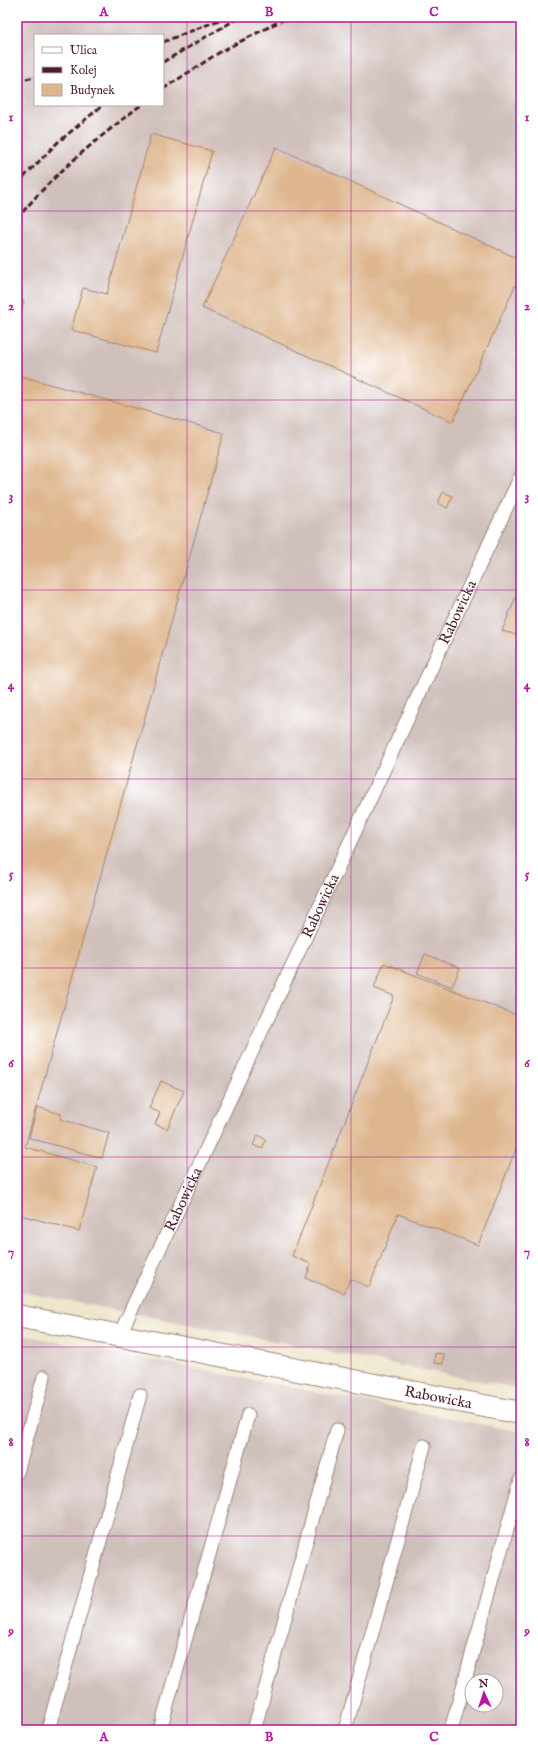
<svg xmlns="http://www.w3.org/2000/svg" width="538" height="1747" viewBox="0 0 538 1747" font-family="'IM FELL English',serif">
<rect width="100%" height="100%" fill="#fff"/>
<filter id="ink" filterUnits="userSpaceOnUse"><feTurbulence type="fractalNoise" baseFrequency=".025" numOctaves="2"/><feDisplacementMap in="SourceGraphic" scale="8" xChannelSelector="R" yChannelSelector="G"/><feConvolveMatrix kernelMatrix="1 2 1 2 8 2 1 2 1" color-interpolation-filters="sRGB"/></filter>
<filter id="wash" filterUnits="userSpaceOnUse"><feTurbulence type="fractalNoise" baseFrequency=".012" numOctaves="4" result="noise"/><feDisplacementMap in="SourceGraphic" scale="16" xChannelSelector="R" yChannelSelector="G"/><feGaussianBlur stdDeviation="0.9" result="paint"/><feColorMatrix in="noise" values="0 0 0 0 0 0 0 0 0 0 0 0 0 0 0 0 0 1.4 0 .05"/><feComposite in="paint" operator="in"/></filter>
<g filter="url(#wash)">
<rect width="100%" height="100%" fill="#eee6ca"/>
<!-- industrial -->
<g fill="#d0c0bc" fill-rule="evenodd">
<path d="M17,17H521V1389L17,1291ZM35,35H163V105H35Z"/>
<path d="M17,1334L521,1432V1730H17ZM472,1681H496V1705H472Z"/>
</g>
<g id="blocks">
<!-- building -->
<g fill="#deb68e">
<polygon points="151,134 212,151 156,353 71,330 83,288 107,294"/>
<polygon points="276,147 521,260 521,273 453,422 202,308"/>
<polygon points="17,299 24,301 21,312 17,311"/>
<polygon points="17,375 224,433 25,1147 97,1167 79,1231 17,1214"/>
<polygon points="443,492 453,496 447,508 438,503"/>
<polygon points="521,585 521,636 502,631"/>
<polygon points="425,954 460,968 452,987 417,973"/>
<polygon points="384,963 521,1017 521,1136 478,1245 398,1214 369,1287 350,1279 344,1293 306,1278 311,1264 292,1256 394,996 374,988"/>
<polygon points="161,1081 184,1091 167,1129 155,1124 160,1113 149,1108"/>
<polygon points="37,1107 61,1114 60,1119 109,1133 102,1158 29,1138"/>
<polygon points="258,1135 266,1140 262,1149 253,1145"/>
<polygon points="435,1353 444,1354 443,1364 434,1363"/>
</g>
</g>
</g>
<g filter="url(#ink)">
<use href="#blocks" fill-opacity="0" stroke="#9c827a" stroke-width="1"/>
<g fill="none" stroke-linecap="round" stroke-linejoin="round">
<!-- service casing -->
<g stroke="#9c827a" stroke-width="15">
<g id="service">
<path id="s1" d="M119,1336L521,476"/>
<polyline points="17,1472 44,1377"/>
<polyline points="48,1730 140,1395"/>
<polyline points="160,1730 248,1415"/>
<polyline points="254,1730 337,1430"/>
<polyline points="345,1730 424,1446"/>
<polyline points="451,1730 521,1479"/>
</g>
</g>
<!-- tertiary casing -->
<g stroke="#9c827a" stroke-width="24">
<g id="tertiary">
<path id="s2" d="M17,1316L521,1413"/>
</g>
</g>
<!-- service -->
<use href="#service" stroke="#fff" stroke-width="13"/>
<!-- tertiary -->
<use href="#tertiary" stroke="#fff" stroke-width="22"/>
<!-- rail -->
<g stroke="#4a1f2b" stroke-width="3" stroke-dasharray="6 3" stroke-linecap="butt">
<polyline points="163,42 227,17"/>
<polyline points="163,62 240,17"/>
<polyline points="17,81 35,77"/>
<polyline points="163,89 220,52 288,17"/>
<polyline points="17,184 57,143 103,105"/>
<path d="M17,219C52,175 97,139 141,105"/>
</g>
</g>
</g>
<!-- grid -->
<path fill="none" stroke="#b5179e" stroke-width="1" stroke-opacity="0.55" d="M187,17V1730M351,17V1730M17,211H521M17,400H521M17,590H521M17,779H521M17,968H521M17,1157H521M17,1347H521M17,1536H521"/>
<g text-anchor="middle" stroke-width="3.5" stroke-linejoin="round" paint-order="stroke">
<!-- street labels -->
<g font-size="15" fill="#4a1f2b" stroke="#fff">
<text dy="5" stroke="none"><textPath href="#s1" startOffset="799">Rabowicka</textPath></text>
<text dy="5" stroke="none"><textPath href="#s1" startOffset="475">Rabowicka</textPath></text>
<text dy="5" stroke="none"><textPath href="#s1" startOffset="151">Rabowicka</textPath></text>
<text dy="5" stroke="none"><textPath href="#s2" startOffset="429">Rabowicka</textPath></text>
</g>
</g>
<!-- margin -->
<rect width="538" height="1747" fill="none" stroke="#fff" stroke-width="44"/>
<!-- legend -->
<rect x="34" y="34" width="130" height="72" fill="#ffffff" stroke="#b7a5aa"/>
<rect x="42" y="47" width="20" height="6" fill="#ffffff" stroke="#b7a5aa"/>
<text x="70" y="54" font-size="12" fill="#4a1f2b">Ulica</text>
<rect x="42" y="67" width="20" height="6" fill="#4a1f2b" stroke="#b7a5aa"/>
<text x="70" y="74" font-size="12" fill="#4a1f2b">Kolej</text>
<rect x="42" y="84" width="20" height="12" fill="#deb68e" stroke="#b7a5aa"/>
<text x="70" y="94" font-size="12" fill="#4a1f2b">Budynek</text>
<!-- north arrow -->
<g transform="translate(484 1693) rotate(357)"><circle r="19" fill="#ffffff" stroke="#b7a5aa"/>
<path d="M0-3L7 15L0 10L-7 15Z" fill="#b5179e"/>
<text y="-6" font-size="11" font-weight="bold" text-anchor="middle" fill="#4a1f2b">N</text>
</g>
<rect x="22" y="22" width="494" height="1703" fill="none" stroke="#b5179e" stroke-width="1.5"/>
<g font-size="13" text-anchor="middle" font-weight="bold" fill="#b5179e">
<text x="104" y="16">A</text>
<text x="269" y="16">B</text>
<text x="434" y="16">C</text>
<text x="11" y="121">1</text>
<text x="527" y="121">1</text>
<text x="11" y="310">2</text>
<text x="527" y="310">2</text>
<text x="11" y="500">3</text>
<text x="527" y="500">3</text>
<text x="11" y="689">4</text>
<text x="527" y="689">4</text>
<text x="11" y="878">5</text>
<text x="527" y="878">5</text>
<text x="11" y="1067">6</text>
<text x="527" y="1067">6</text>
<text x="11" y="1256">7</text>
<text x="527" y="1256">7</text>
<text x="11" y="1446">8</text>
<text x="527" y="1446">8</text>
<text x="11" y="1635">9</text>
<text x="527" y="1635">9</text>
<text x="104" y="1741">A</text>
<text x="269" y="1741">B</text>
<text x="434" y="1741">C</text>
</g>
</svg>
